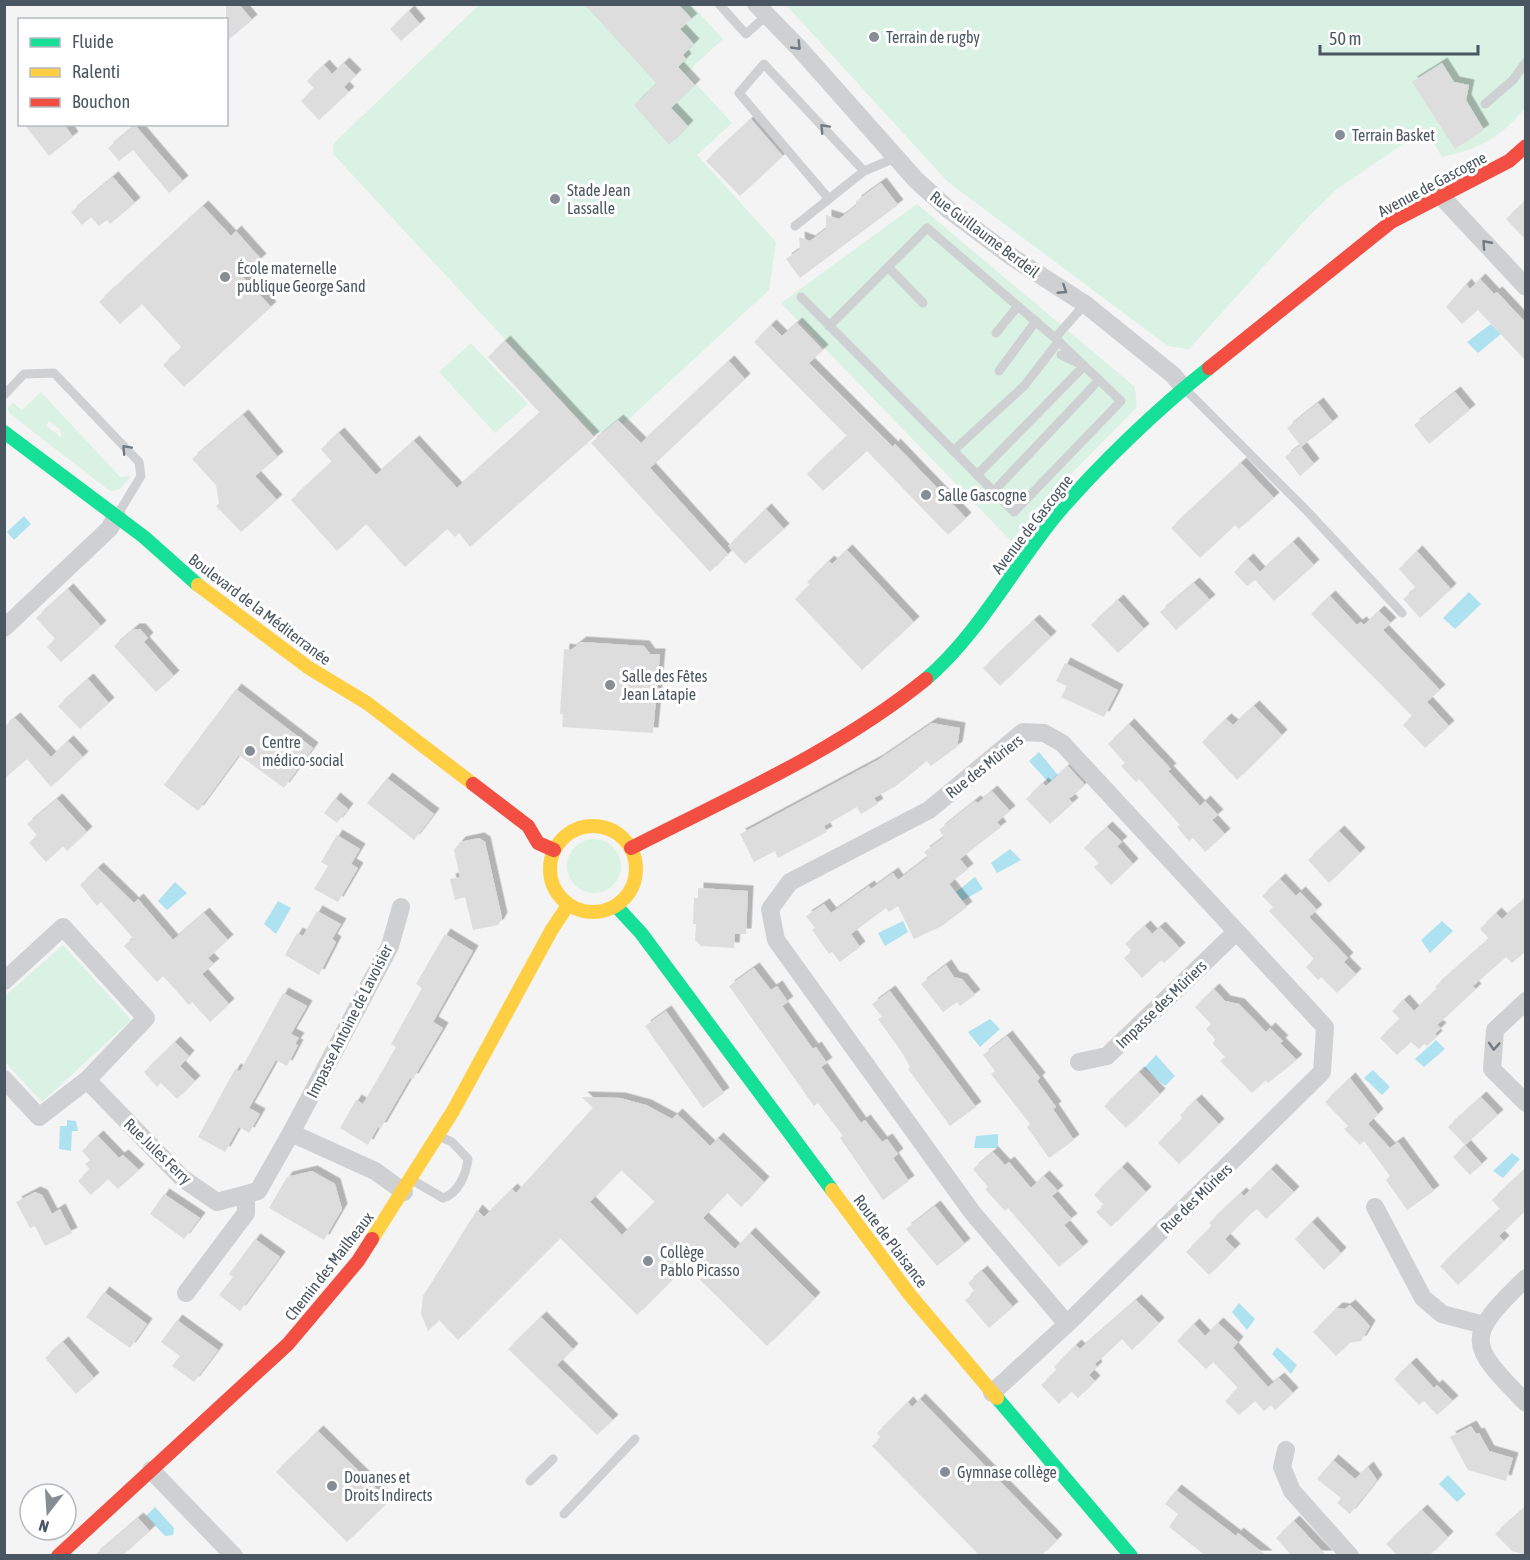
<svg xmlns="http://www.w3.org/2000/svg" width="1530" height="1560" viewBox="0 0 1530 1560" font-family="'Asap Condensed',sans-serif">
<defs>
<filter id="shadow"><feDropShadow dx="5.5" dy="-5.5" stdDeviation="0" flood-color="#0004"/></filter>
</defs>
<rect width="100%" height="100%" fill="#f4f4f4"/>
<!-- green -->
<g fill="#d9f2e3" fill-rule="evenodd">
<polygon points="479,5 692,5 723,39 686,73 732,123 697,155 776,242 769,290 618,429 593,434 333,154 334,143"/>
<path d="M786,5H1525V108C1499,139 1481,148 1442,157L1425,129L1337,189L1310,215L1189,349L1168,346L948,182Z"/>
<polygon points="917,204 1135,387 1137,407 1070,475 1011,541 781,303"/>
<polygon points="471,343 528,404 495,433 439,372"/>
<path d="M41,392L120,477L131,476L120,489L110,491L9,413L8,408L13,403L22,410ZM49,421L61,430V437L46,426Z"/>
<circle cx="594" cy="866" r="27"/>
<polygon points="63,945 131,1020 42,1102 5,1062 5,996"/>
</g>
<!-- water -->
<g fill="#aee2f0">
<polygon points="1491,324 1501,334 1478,353 1467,342"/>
<polygon points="24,516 31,524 14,540 7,532"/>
<polygon points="1469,592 1481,604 1455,629 1443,618"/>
<polygon points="1039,752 1058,775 1049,783 1029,761"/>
<polygon points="1010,849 1021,860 997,873 991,863"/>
<polygon points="975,877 983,889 962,901 956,892"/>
<polygon points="175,882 187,893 167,910 158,901"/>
<polygon points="278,901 291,908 276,934 264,924"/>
<polygon points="903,921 908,932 885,946 878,933"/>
<polygon points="1442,921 1453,931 1430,953 1421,940"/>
<polygon points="990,1019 1000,1029 980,1047 968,1032"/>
<polygon points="1436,1040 1445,1049 1424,1067 1415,1059"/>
<polygon points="1156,1055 1175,1076 1165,1086 1144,1068"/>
<polygon points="1373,1070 1390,1087 1382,1095 1364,1078"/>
<polygon points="67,1120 76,1121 78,1131 72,1131 71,1151 59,1149 60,1126 67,1126"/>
<polygon points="998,1134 998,1148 974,1148 976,1136"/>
<polygon points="1512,1153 1520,1159 1503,1178 1493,1171"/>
<polygon points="1239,1303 1255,1319 1247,1330 1232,1312"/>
<polygon points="1277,1347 1297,1365 1291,1374 1272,1354"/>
<polygon points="1448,1475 1466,1494 1457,1502 1439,1484"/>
<polygon points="155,1507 174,1528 173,1535 165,1536 146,1516"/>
</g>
<!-- building -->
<g fill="#ddddde" fill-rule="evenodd" filter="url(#shadow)">
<polygon points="226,4 239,4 252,20 226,42"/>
<polygon points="584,4 678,4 692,19 680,29 694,44 683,55 686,59 678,67 695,85 671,108 688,126 669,145 634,105 657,84"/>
<polygon points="409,11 420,24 401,41 390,29"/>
<polygon points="344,63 356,75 344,87 349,92 319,120 301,101 314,88 307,81 324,65 332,74"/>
<polygon points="1442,63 1454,82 1469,85 1466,100 1484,130 1455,149 1412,82"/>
<polygon points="751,119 783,156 740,196 706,161"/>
<polygon points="24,124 64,124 73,137 49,156"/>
<polygon points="135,125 183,181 169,193 133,150 119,161 108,148"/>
<polygon points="113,177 135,203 110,224 107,220 99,226 91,217 82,225 71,212"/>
<polygon points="881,183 898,205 800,278 786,259 800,249 799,237 810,241 826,229 826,215 839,219 856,206 856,201"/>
<polygon points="1526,201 1526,240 1506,219"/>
<polygon points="203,206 231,236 236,231 261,259 242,276 271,307 184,387 163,365 182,348 142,304 120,324 99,302"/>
<polygon points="1480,279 1494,294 1497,292 1526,323 1526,361 1478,310 1462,324 1446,307 1466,284 1470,289"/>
<polygon points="797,323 823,350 809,363 893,447 895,444 966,518 948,535 867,451 823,491 807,474 847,436 754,342 771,325 782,336"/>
<polygon points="505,341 594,437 470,547 459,533 455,537 447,529 405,567 366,524 337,551 291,500 332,462 321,449 339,433 376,475 414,441 457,488 540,413 488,357"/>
<polygon points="729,361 745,379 650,468 728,554 710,572 591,443 618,420 641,443"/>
<polygon points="1455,392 1470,410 1429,444 1414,425"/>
<polygon points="1318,403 1333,422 1301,447 1314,464 1300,476 1285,457 1300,445 1287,428"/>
<polygon points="243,415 278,457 255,476 277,500 241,532 216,506 219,503 216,485 192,459"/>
<polygon points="1241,463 1274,498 1239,529 1235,525 1200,558 1171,528"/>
<polygon points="766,509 784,529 745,564 728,546"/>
<polygon points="1293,542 1314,565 1274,601 1255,580 1247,586 1234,572 1248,559 1260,572"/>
<polygon points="847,550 914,622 862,670 795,599 810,585 807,582 829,561 832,564"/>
<polygon points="1417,551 1451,589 1420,618 1403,599 1416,588 1399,569"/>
<polygon points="1194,583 1210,600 1176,630 1160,612"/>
<polygon points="68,589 101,626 61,662 47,647 55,639 36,618"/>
<polygon points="1330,596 1357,625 1361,622 1364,625 1379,611 1391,623 1383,630 1440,690 1427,702 1449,726 1425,748 1403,725 1412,716 1311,614"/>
<polygon points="1118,600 1144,629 1118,653 1091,625"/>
<polygon points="1034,620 1051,637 1000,686 983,668"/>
<polygon points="134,629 140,629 148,638 144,642 174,676 156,692 114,646"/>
<polygon points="581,642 644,646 650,654 660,654 653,733 562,727 563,714 560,714 564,649 571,650"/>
<polygon points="1065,663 1118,690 1104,717 1061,697 1067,686 1056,681"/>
<polygon points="88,679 109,703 80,729 58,706"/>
<polygon points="236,689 313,748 284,788 239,755 198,811 164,785"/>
<polygon points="1254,706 1282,735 1237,780 1202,742 1226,719 1233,725"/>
<polygon points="15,718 51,757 68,741 83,757 51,787 27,759 4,779 4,727"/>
<polygon points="932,723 960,728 957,747 931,766 927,761 896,786 874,798 878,804 861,814 857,807 824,826 827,832 778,858 775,851 754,862 740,834 878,760"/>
<polygon points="1129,724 1171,769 1168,771 1200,806 1205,801 1218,815 1212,820 1225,834 1205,852 1193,838 1189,841 1177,827 1180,825 1139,779 1136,782 1121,766 1125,763 1108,744"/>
<polygon points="1068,766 1085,785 1069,799 1073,803 1050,824 1026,799 1043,783 1046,786"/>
<polygon points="387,778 434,814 414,840 367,803"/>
<polygon points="992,791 1010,811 997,822 1001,827 960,859 968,869 949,884 967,907 942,926 914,939 898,906 889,912 886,908 851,934 860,947 840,962 832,952 829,954 812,930 815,928 806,916 824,904 831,913 869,886 871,889 893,873 898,880 928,857 924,852 944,837 939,830 975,801 978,803"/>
<polygon points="335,798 348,809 337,823 324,813"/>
<polygon points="57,799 87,832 67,851 63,846 46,862 29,843 37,835 27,824"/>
<polygon points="1107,827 1122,842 1117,846 1133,864 1111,885 1094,867 1099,863 1084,848"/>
<polygon points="1339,831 1360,853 1329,883 1308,860"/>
<polygon points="337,835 360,849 351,864 358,868 338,902 314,889 328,866 321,862"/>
<polygon points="479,838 485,842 502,918 498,925 473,930 465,897 455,900 450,879 460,877 454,850 460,842"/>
<polygon points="98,868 134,903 138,899 173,940 204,913 228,940 208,958 214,964 202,974 229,1004 210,1022 192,1002 189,1005 163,976 157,982 124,946 133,938 101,902 97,906 80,885"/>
<polygon points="1280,879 1296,896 1300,892 1317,910 1309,917 1348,958 1344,962 1356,974 1337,993 1321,977 1318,980 1306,967 1314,959 1269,911 1273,907 1262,896"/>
<polygon points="698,888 748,891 746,934 735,934 734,948 701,946 695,940 696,924 693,924 694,898 698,898"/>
<polygon points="1526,898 1526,951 1512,963 1506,957 1473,986 1476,989 1437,1025 1441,1028 1435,1034 1437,1036 1427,1046 1424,1044 1419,1049 1411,1042 1397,1055 1380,1038 1400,1019 1392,1011 1404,1000 1414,1011 1437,989 1435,987 1489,939 1480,929 1496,913 1502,919"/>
<polygon points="317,911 341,924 332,939 336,942 319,975 285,955 297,933 303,936"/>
<polygon points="1145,926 1152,934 1160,927 1180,948 1164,963 1161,960 1142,978 1124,958 1132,951 1125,944"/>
<polygon points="445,934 473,951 433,1022 443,1028 413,1079 410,1078 381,1128 378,1127 368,1145 340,1128 356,1100 363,1104 396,1047 391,1044 422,988 416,984"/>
<polygon points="946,965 954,977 962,979 975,995 960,1006 957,1002 943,1012 921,984"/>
<polygon points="754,968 771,990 777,986 788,1002 782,1006 813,1049 816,1047 827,1063 821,1067 861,1123 865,1120 882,1142 887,1139 898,1154 893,1158 909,1181 883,1200 840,1138 843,1136 818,1103 814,1106 729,986"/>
<polygon points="1214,989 1225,1001 1239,1004 1266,1032 1270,1028 1283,1041 1280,1043 1297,1060 1268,1083 1265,1080 1252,1093 1220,1061 1225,1057 1213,1044 1215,1039 1206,1029 1211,1024 1195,1007"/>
<polygon points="890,991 976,1107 950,1126 908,1069 910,1067 903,1054 878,1019 882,1017 872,1004"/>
<polygon points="283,993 307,1006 291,1034 299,1038 295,1044 298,1045 287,1066 276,1060 249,1108 260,1114 249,1133 239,1127 225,1152 198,1137 235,1069 240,1071"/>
<polygon points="666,1011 724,1093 703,1108 645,1026"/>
<polygon points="1007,1036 1040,1078 1037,1081 1056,1107 1053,1109 1074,1140 1049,1158 1027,1127 1030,1124 991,1074 995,1071 983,1055"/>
<polygon points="175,1042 189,1056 180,1066 195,1081 177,1099 161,1083 157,1087 144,1072"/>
<polygon points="1139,1072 1160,1094 1126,1128 1104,1106"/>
<polygon points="1350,1078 1378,1114 1368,1124 1390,1148 1398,1142 1434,1191 1407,1210 1386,1180 1390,1176 1364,1141 1360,1145 1344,1129 1348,1126 1325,1102"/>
<path d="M582,1097L620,1098L646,1105L672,1119L677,1114L710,1146L718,1138L764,1182L741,1207L727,1193L703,1218L735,1249L750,1233L815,1298L767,1346L686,1266L637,1315L560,1238L458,1340L439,1320L428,1331L421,1314L423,1296L477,1210L484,1217L512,1189L516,1193L593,1108ZM621,1170L655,1202L622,1235L590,1202Z"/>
<polygon points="1481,1097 1498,1115 1465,1145 1482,1164 1470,1175 1453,1157 1465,1145 1448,1127"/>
<polygon points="1196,1100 1219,1124 1179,1164 1158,1143 1183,1118 1180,1115"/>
<polygon points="98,1136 119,1158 123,1155 139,1170 118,1189 108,1179 91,1195 78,1181 90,1169 85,1164 90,1160 82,1151"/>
<polygon points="993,1152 1005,1165 1009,1162 1031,1188 1044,1176 1058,1191 1052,1196 1072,1219 1064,1225 1083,1247 1059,1267 1008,1208 1005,1211 985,1189 988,1187 973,1169"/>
<polygon points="1122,1167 1146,1192 1111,1227 1096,1212 1104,1205 1094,1195"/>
<polygon points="1526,1168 1526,1210 1499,1236 1504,1241 1458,1285 1440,1266 1500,1209 1492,1200"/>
<polygon points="1271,1169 1294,1192 1266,1219 1257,1209 1248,1216 1225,1239 1235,1249 1209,1275 1186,1252 1212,1226 1209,1223 1226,1207 1241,1193 1244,1196"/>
<polygon points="312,1171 335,1184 342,1209 324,1240 269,1208 287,1177"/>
<polygon points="35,1192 42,1195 52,1214 60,1209 72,1233 45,1246 35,1226 30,1228 16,1202"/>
<polygon points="164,1194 200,1218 184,1239 150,1214"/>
<polygon points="935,1206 965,1244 937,1266 906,1229"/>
<polygon points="1312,1222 1341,1253 1324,1270 1295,1239"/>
<polygon points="255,1239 280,1257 240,1311 219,1295 233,1277 229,1274"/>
<polygon points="982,1271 1013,1307 989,1328 965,1300 975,1292 968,1283"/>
<polygon points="104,1292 147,1324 130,1348 86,1317"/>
<polygon points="1136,1300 1159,1323 1132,1350 1122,1339 1095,1364 1097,1367 1089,1375 1095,1381 1078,1398 1071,1391 1059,1404 1041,1385 1057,1370 1054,1367 1076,1345 1080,1349"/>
<polygon points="1350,1305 1370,1326 1361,1341 1349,1343 1336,1356 1313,1332 1337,1308 1345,1309"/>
<polygon points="541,1317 573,1349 557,1365 613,1420 597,1435 508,1349"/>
<polygon points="177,1320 218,1350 194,1382 172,1366 180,1356 161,1342"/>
<polygon points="1218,1323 1238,1342 1233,1348 1268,1387 1279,1378 1293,1393 1275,1410 1271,1405 1264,1411 1255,1401 1239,1415 1225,1401 1238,1388 1213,1362 1206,1369 1177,1341 1194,1324 1205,1336"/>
<polygon points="63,1342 94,1378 76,1394 45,1358"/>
<polygon points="1411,1363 1434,1388 1437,1385 1453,1401 1437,1415 1424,1401 1419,1405 1394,1379"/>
<polygon points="920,1399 1057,1540 1041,1556 980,1556 872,1446 881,1438 877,1433 908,1402 912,1407"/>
<polygon points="1471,1426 1476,1434 1479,1433 1489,1451 1513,1458 1506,1481 1468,1470 1450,1437"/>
<polygon points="318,1431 389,1501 347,1542 276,1472"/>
<polygon points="1333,1460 1355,1479 1368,1467 1377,1480 1350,1514 1337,1503 1341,1498 1317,1479"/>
<polygon points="1176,1490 1236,1536 1238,1533 1267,1556 1206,1556 1169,1527 1178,1514 1165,1504"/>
<polygon points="1526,1507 1526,1555 1512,1551 1495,1534"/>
<polygon points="1422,1510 1448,1537 1429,1556 1398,1556 1386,1544"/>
<polygon points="138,1518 150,1531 122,1556 94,1556"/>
<polygon points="1294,1521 1327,1556 1292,1556 1276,1538"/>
</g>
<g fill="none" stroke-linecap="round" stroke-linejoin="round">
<!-- lane -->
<g stroke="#ced0d2" stroke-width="9">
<polyline points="719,4 746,34 766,16"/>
<polyline points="1485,104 1513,80 1526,62"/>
<polyline points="829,199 739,93 764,64 864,171"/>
<polyline points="795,226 864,171 895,158"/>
<polyline points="888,267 923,303"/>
<polyline points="801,297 1014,512 1121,401 1055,338 1085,304"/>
<polyline points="829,326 927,228 1055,338"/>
<polyline points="996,333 1018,306"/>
<polyline points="999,371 1036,321"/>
<polyline points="1185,389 1306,510 1402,613"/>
<polyline points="4,395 24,374 54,373 139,462 141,476 118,514"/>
<polyline points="953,451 1024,386 1059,341"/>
<polyline points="977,475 1084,366 1061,355"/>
<polyline points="993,492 1099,380"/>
<path d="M412,1180L443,1198C459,1193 466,1174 468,1159L452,1142L439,1136"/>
<polyline points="530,1481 553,1459"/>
<polyline points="564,1514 635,1439"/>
</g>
<!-- street -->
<g stroke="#ced0d2" stroke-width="18">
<polyline points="756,4 798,47 916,180 948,209 1012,257 1085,304 1173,375 1184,388"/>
<polyline points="1441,196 1526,287"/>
<polyline points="4,628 109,529 117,516"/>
<polyline points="4,981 63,927 146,1018 87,1080 39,1117 4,1079"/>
<polyline points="1526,1001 1495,1030 1492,1069 1526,1103"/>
<polyline points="1079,1062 1107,1056 1236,932"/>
<polyline points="87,1080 182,1178 217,1202 258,1191 291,1133 375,1171 404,1192"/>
<polyline points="291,1133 390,946 401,907"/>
<polyline points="1375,1207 1423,1298 1442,1314 1484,1325"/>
<path d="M1526,1278C1464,1338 1467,1343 1526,1403"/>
<polyline points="186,1293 246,1213 246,1195"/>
<polyline points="992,1393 1067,1324 1322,1072 1325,1027 1062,743 1044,733 1023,732 929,810 790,882 770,909 776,940 972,1212 1067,1324"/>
<polyline points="1286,1450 1282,1467 1292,1491 1350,1556"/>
<polyline points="151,1470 234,1556"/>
</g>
<!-- fast -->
<g stroke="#16e098" stroke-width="14">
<polyline points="4,432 144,537 198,585"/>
<path d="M926,679C978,635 1014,566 1057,514C1100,464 1157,409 1209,368"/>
<polyline points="616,906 641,933 832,1190"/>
<polyline points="997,1398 1131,1556"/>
</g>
<!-- slow -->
<g stroke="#ffcf43" stroke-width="14">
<polyline points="198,585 309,668 367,703 473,784"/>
<circle cx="593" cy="869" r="43"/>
<polyline points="832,1190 910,1295 997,1398"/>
<polyline points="372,1239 453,1111 551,931 568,905"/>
</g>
<!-- jam -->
<g stroke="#f24e42" stroke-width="14">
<polyline points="1209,368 1391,222 1509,161 1526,146"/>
<polyline points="473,784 528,826 538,843 554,850"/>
<path d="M631,848C732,796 837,751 926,679"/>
<polyline points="58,1556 288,1344 358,1261 372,1239"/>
</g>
</g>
<!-- one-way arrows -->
<defs><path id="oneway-chevron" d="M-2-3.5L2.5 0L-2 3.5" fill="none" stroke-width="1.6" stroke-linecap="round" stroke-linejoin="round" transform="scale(1.5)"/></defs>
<g stroke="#727b83">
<use href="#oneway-chevron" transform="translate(797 46) rotate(46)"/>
<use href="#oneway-chevron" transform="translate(824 128) rotate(-133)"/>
<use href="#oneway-chevron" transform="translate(1486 244) rotate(-132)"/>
<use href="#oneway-chevron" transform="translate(1063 290) rotate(33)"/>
<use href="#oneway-chevron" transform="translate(126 449) rotate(-133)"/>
<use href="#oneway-chevron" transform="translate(1494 1046) rotate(94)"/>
</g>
<!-- markers -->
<g fill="#868d94" stroke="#fff" stroke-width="2">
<circle cx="874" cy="37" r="6"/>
<circle cx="1340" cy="135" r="6"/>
<circle cx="555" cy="199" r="6"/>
<circle cx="225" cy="277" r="6"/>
<circle cx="926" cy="495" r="6"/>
<circle cx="610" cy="685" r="6"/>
<circle cx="250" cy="751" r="6"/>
<circle cx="648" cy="1261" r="6"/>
<circle cx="945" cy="1472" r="6"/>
<circle cx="332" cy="1486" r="6"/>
</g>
<g text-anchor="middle" stroke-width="6" stroke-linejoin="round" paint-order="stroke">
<!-- poi labels -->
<g font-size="16" fill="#4a5661" stroke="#fff" text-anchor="start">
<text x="886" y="43">Terrain de rugby</text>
<text x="1352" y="141">Terrain Basket</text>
<text x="567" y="196">Stade Jean<tspan x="567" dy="18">Lassalle</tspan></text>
<text x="237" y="274">École maternelle<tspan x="237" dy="18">publique George Sand</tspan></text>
<text x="938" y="501">Salle Gascogne</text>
<text x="622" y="682">Salle des Fêtes<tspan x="622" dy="18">Jean Latapie</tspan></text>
<text x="262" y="748">Centre<tspan x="262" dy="18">médico-social</tspan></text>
<text x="660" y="1258">Collège<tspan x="660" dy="18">Pablo Picasso</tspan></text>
<text x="957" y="1478">Gymnase collège</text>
<text x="344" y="1483">Douanes et<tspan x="344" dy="18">Droits Indirects</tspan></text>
</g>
<!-- street labels -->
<g font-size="16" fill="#4a5661" stroke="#fff">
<text transform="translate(1432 184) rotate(-28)" y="6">Avenue de Gascogne</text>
<text transform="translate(985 234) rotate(37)" y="6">Rue Guillaume Berdeil</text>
<text transform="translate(1032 524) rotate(-52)" y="6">Avenue de Gascogne</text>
<text transform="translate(260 609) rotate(37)" y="6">Boulevard de la Méditerranée</text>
<text transform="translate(984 766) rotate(-38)" y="6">Rue des Mûriers</text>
<text transform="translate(1161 1004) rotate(-44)" y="6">Impasse des Mûriers</text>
<text transform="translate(349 1021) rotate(-63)" y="6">Impasse Antoine de Lavoisier</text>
<text transform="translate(158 1151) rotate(44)" y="6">Rue Jules Ferry</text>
<text transform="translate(1196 1198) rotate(-44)" y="6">Rue des Mûriers</text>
<text transform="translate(891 1241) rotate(53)" y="6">Route de Plaisance</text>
<text transform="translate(329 1266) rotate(-52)" y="6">Chemin des Mailheaux</text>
</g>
</g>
<!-- border -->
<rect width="1530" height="1560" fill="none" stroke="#4a5661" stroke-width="12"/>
<!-- legend -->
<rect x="18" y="18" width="210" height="108" fill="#ffffff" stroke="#b7bbc0" stroke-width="1.5"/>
<rect x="30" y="38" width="30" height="9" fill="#16e098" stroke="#b7bbc0" stroke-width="1.5"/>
<text x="72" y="48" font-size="18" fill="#4a5661">Fluide</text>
<rect x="30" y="68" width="30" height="9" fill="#ffcf43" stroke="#b7bbc0" stroke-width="1.5"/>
<text x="72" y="78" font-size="18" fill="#4a5661">Ralenti</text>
<rect x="30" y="98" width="30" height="9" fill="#f24e42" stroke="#b7bbc0" stroke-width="1.5"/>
<text x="72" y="108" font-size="18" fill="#4a5661">Bouchon</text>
<!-- north arrow -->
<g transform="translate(48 1512) rotate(197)"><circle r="28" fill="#ffffff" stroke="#b7bbc0" stroke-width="1.5"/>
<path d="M0-4.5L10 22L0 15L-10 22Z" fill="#868d94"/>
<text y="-9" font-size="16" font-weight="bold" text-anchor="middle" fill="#4a5661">N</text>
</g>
<!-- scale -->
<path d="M1320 45v9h158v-9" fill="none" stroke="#4a5661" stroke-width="3"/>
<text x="1329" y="45" font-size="18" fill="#4a5661" stroke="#ffffff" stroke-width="4.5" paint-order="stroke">50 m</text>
</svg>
